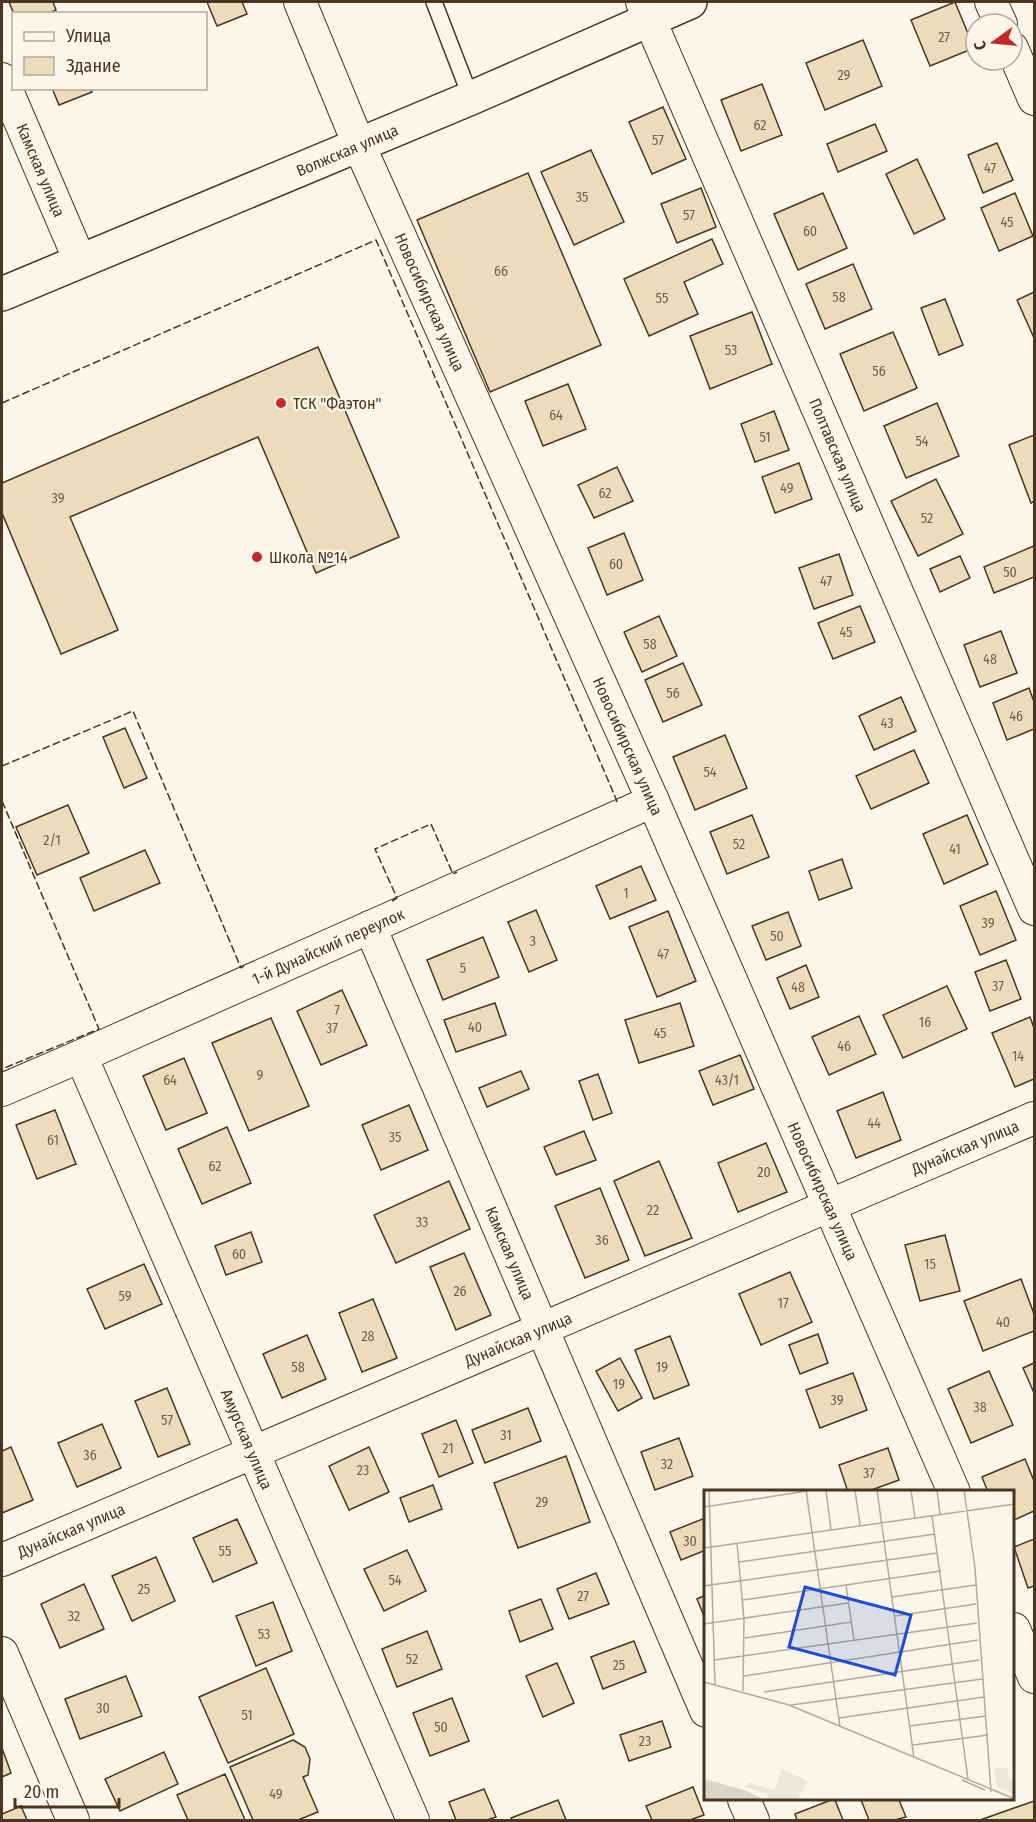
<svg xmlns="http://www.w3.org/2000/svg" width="1036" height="1822" viewBox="0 0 1036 1822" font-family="'Fira Sans Condensed',sans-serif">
<rect width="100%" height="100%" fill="#fbf6e9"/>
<!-- building -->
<g fill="#ecdcbc" stroke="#4a3520" stroke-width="1.5">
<polygon points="9,2 53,2 56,10 47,14 14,14"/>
<polygon points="207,2 242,2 247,14 217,26"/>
<polygon points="955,2 974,48 930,66 911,20"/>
<polygon points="863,40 882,86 825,110 806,63"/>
<polygon points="762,84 782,135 741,151 721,100"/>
<polygon points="52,88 90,88 92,92 59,105"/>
<polygon points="663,107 686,159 652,174 629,122"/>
<polygon points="875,124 887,151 838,172 827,144"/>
<polygon points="997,143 1013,180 983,193 968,155"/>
<polygon points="591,150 624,222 574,245 541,172"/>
<polygon points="917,159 945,219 914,234 886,174"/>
<polygon points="528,173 601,345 490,392 417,220"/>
<polygon points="701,188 716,227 677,243 661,204"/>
<polygon points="823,193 847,248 798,270 774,214"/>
<polygon points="1015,193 1033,236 999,251 981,208"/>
<polygon points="712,239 723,264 684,282 698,314 649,336 624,279"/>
<polygon points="853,264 872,309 825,329 806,284"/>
<polygon points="1034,292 1034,338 1017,300"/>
<polygon points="945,299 963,345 939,355 921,308"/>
<polygon points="752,312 772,364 710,389 690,336"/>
<polygon points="893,332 917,388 864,411 840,354"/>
<polygon points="318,347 399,537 316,573 258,437 70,517 118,630 61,654 2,513 2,483"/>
<polygon points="568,384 586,429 543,446 525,401"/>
<polygon points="937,403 959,456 906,478 884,426"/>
<polygon points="774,411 789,450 755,462 741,424"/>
<polygon points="1034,435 1034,501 1031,503 1009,445"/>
<polygon points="799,463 812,499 775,513 762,477"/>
<polygon points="617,467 633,501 594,518 578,485"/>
<polygon points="936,479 963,534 918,556 891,501"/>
<polygon points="624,533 643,580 607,595 588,548"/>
<polygon points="1034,546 1034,577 994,593 984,567"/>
<polygon points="839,554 853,595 814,609 799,568"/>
<polygon points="960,556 970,578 940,592 930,569"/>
<polygon points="860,606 875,642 833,659 818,623"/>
<polygon points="659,616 677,656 642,672 624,632"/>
<polygon points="1001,631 1017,673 980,687 964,645"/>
<polygon points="683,663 702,705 663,722 645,680"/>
<polygon points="1029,688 1034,702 1034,729 1007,740 993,703"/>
<polygon points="901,697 916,731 874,750 859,716"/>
<polygon points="125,728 147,778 124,788 103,737"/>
<polygon points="725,735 747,788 695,810 673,757"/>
<polygon points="914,750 929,783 871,809 856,776"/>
<polygon points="68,805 89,853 37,875 16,827"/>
<polygon points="752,815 769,857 727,874 710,832"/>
<polygon points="967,815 988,864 944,884 923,834"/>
<polygon points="145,850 160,883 94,911 80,878"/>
<polygon points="842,859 852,888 819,900 809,871"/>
<polygon points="641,866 656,900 610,919 596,886"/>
<polygon points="996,891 1016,940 980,955 960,906"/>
<polygon points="536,910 557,960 529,972 508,922"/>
<polygon points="668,911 696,981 657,997 629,927"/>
<polygon points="788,912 801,946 766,960 752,926"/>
<polygon points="483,937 499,977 443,1000 427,960"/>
<polygon points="1006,960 1021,999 990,1011 975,972"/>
<polygon points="806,965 819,997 790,1009 777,978"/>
<polygon points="947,986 967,1029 903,1058 883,1015"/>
<polygon points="342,990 367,1045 321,1065 297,1011"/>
<polygon points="495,1003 506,1035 456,1052 444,1020"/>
<polygon points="680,1003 694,1046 639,1063 625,1020"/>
<polygon points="859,1016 876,1054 829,1075 812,1037"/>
<polygon points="1030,1017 1034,1028 1034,1079 1015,1087 992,1033"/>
<polygon points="271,1018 309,1106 249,1131 212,1043"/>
<polygon points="740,1055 754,1089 713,1105 699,1071"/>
<polygon points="184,1058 207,1113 166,1130 143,1076"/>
<polygon points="521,1071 529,1089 487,1107 479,1088"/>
<polygon points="598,1074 612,1113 593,1120 579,1081"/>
<polygon points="883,1092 901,1140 856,1158 837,1111"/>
<polygon points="409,1105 428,1150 381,1170 362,1125"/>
<polygon points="55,1110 76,1164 37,1179 16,1125"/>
<polygon points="227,1127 251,1183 202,1204 178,1149"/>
<polygon points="584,1131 596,1160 556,1175 544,1147"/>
<polygon points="766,1143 787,1192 738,1212 718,1163"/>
<polygon points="659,1161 692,1238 645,1256 614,1181"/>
<polygon points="449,1181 470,1229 396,1263 374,1215"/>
<polygon points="600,1188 629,1260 585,1278 555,1206"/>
<polygon points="251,1232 262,1262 226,1275 215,1246"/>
<polygon points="945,1235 960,1291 920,1301 905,1245"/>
<polygon points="464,1253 491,1315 456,1330 430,1267"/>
<polygon points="144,1264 162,1304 105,1329 87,1289"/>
<polygon points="790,1272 812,1322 761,1345 739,1294"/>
<polygon points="1021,1279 1034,1314 1034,1331 983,1351 964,1301"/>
<polygon points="373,1299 397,1358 362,1372 339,1313"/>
<polygon points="818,1334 828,1363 800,1374 789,1345"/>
<polygon points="307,1335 326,1379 282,1398 263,1354"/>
<polygon points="670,1336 689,1385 654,1399 635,1350"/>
<polygon points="620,1358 642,1398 618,1411 596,1371"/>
<polygon points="1034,1363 1034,1393 1023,1368"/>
<polygon points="989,1371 1013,1425 971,1443 948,1389"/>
<polygon points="853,1373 867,1410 820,1428 806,1390"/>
<polygon points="167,1388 190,1444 158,1457 135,1401"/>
<polygon points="528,1408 541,1441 485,1463 472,1430"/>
<polygon points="456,1420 473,1463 439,1477 422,1434"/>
<polygon points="102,1424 121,1468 77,1487 58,1443"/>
<polygon points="679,1438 693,1476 655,1490 641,1452"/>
<polygon points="11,1447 33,1500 2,1513 2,1451"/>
<polygon points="369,1447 389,1492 349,1510 329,1466"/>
<polygon points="888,1448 899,1480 866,1492 848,1492 839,1465"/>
<polygon points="566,1456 590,1522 518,1548 494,1483"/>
<polygon points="1025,1459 1034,1481 1034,1511 1014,1520 1014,1492 988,1492 982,1477"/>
<polygon points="433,1485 442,1509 409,1522 400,1498"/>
<polygon points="705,1518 706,1550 681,1560 670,1532"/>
<polygon points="237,1519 257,1563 213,1582 193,1538"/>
<polygon points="1034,1539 1034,1586 1028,1588 1014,1547"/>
<polygon points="407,1550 426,1591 384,1611 364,1569"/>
<polygon points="156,1557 175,1601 132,1621 112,1576"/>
<polygon points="596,1573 609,1604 569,1619 557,1589"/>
<polygon points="84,1584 104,1629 60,1648 41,1604"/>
<polygon points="706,1595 706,1621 697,1599"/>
<polygon points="541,1599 553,1629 520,1642 509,1611"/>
<polygon points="273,1602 292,1651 256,1666 236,1616"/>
<polygon points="427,1631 442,1669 397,1687 382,1649"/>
<polygon points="634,1641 646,1672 603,1689 591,1657"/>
<polygon points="557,1663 574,1703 543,1717 526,1676"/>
<polygon points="266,1668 294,1734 228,1763 199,1697"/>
<polygon points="126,1676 142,1716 80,1739 65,1699"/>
<polygon points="452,1698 469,1741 430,1756 413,1713"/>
<polygon points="662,1721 671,1747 629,1761 620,1735"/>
<polygon points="293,1740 305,1747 310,1759 308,1775 303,1777 318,1812 298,1820 253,1820 230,1767"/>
<polygon points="2,1748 11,1773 2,1777"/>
<polygon points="164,1752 178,1784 120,1811 105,1779"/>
<polygon points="225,1774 245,1820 188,1820 177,1795"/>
<polygon points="693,1787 704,1815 690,1820 652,1820 646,1806"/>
<polygon points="484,1789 496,1817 487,1820 456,1820 449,1802"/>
<polygon points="558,1800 566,1820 512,1820 511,1818"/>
<polygon points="831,1800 835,1800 843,1820 797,1820 795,1814"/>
<polygon points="861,1800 899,1800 906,1817 895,1820 869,1820"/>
<polygon points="1034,1801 1034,1820 980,1820"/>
<polygon points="21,1806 27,1820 2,1820 2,1814"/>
</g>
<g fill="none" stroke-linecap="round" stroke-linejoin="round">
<!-- lane casing -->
<g stroke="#4a3520" stroke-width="18">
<polyline id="lane" points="434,2 471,98"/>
</g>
<!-- street casing -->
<g stroke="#4a3520" stroke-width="34">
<g id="street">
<polyline points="300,2 359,145 653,801 954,1492"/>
<polyline points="642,2 1034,909"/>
<polyline points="991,2 1001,24"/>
<polyline points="1012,48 1034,99"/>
<polyline points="2,79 80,261"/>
<polyline points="370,927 706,1711"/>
<polyline points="81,1056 413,1820"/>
<polyline points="2,1090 81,1056 653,801"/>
<polyline points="2,1560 1034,1118"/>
<polyline points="1014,1629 1034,1677"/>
<polyline points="2,1653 73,1820"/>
<polyline points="744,1800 753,1820"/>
</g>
</g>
<!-- secondary casing -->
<g stroke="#4a3520" stroke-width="36">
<polyline id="secondary" points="2,294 471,98 690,2"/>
</g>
<!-- lane -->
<use href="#lane" stroke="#fbf6e9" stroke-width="15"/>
<!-- street -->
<use href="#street" stroke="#fbf6e9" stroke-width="32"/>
<!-- secondary -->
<use href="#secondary" stroke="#fbf6e9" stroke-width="33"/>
<!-- fence -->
<g stroke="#4a3520" stroke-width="1.5" stroke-dasharray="8 3" stroke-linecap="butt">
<polyline points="2,403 376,240 617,801 614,802"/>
<polyline points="2,766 133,711 241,968 244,966"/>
<polyline points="2,801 99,1029 2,1069"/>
<polyline points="392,901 397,898 375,849 431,824 453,874 457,872"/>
</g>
</g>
<!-- markers -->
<g fill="#c62828" stroke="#fbf6e9" stroke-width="2">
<circle cx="281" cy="403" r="6"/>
<circle cx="257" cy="557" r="6"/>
</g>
<g text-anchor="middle" stroke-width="4.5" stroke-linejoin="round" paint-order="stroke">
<!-- number labels -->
<g font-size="14" fill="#725f47">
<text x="944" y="42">27</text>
<text x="844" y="80">29</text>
<text x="760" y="130">62</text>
<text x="658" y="145">57</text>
<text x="990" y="173">47</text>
<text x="582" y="202">35</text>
<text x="689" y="220">57</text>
<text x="1007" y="227">45</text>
<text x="810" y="236">60</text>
<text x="501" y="276">66</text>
<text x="839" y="302">58</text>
<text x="662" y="303">55</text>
<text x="731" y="355">53</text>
<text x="879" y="376">56</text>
<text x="556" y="420">64</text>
<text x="765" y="442">51</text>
<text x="922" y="446">54</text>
<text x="787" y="493">49</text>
<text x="605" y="498">62</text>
<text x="58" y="503">39</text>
<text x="927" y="523">52</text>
<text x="616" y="569">60</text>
<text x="1010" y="577">50</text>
<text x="826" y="586">47</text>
<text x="846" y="637">45</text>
<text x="650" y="649">58</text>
<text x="990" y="664">48</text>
<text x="673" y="698">56</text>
<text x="1016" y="721">46</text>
<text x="887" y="728">43</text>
<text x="710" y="777">54</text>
<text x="52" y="845">2/1</text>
<text x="739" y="849">52</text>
<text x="955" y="854">41</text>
<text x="626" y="898">1</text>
<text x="988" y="928">39</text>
<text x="777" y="941">50</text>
<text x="533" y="946">3</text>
<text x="663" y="959">47</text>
<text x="463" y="973">5</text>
<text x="998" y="991">37</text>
<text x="798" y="992">48</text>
<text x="337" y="1015">7</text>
<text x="925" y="1027">16</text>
<text x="475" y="1032">40</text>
<text x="332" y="1033">37</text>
<text x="660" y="1038">45</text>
<text x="844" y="1051">46</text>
<text x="1018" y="1061">14</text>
<text x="260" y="1080">9</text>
<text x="170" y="1085">64</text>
<text x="727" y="1085">43/1</text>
<text x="874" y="1128">44</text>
<text x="395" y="1142">35</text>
<text x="53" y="1145">61</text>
<text x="215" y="1171">62</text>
<text x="764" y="1177">20</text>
<text x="653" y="1215">22</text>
<text x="422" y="1227">33</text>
<text x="602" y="1245">36</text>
<text x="239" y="1259">60</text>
<text x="930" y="1269">15</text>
<text x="460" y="1296">26</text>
<text x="125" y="1301">59</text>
<text x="783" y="1308">17</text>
<text x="1003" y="1327">40</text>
<text x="368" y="1341">28</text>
<text x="298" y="1372">58</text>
<text x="662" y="1372">19</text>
<text x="619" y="1389">19</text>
<text x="837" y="1405">39</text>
<text x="980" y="1412">38</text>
<text x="167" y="1425">57</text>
<text x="506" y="1440">31</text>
<text x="448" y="1453">21</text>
<text x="90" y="1460">36</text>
<text x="667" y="1469">32</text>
<text x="363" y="1475">23</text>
<text x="869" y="1478">37</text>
<text x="542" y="1507">29</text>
<text x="690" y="1546">30</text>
<text x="225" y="1556">55</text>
<text x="395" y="1585">54</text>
<text x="144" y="1594">25</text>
<text x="583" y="1601">27</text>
<text x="74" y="1621">32</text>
<text x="264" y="1639">53</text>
<text x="412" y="1664">52</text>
<text x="619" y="1670">25</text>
<text x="103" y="1713">30</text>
<text x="247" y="1720">51</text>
<text x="441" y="1732">50</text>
<text x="645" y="1746">23</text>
<text x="276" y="1799">49</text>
</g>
<!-- street labels -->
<g font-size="16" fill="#4a3520" stroke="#fbf6e9">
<text transform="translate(347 150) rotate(-23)" y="6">Волжская улица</text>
<text transform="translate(41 170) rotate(67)" y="6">Камская улица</text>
<text transform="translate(430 302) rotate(66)" y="6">Новосибирская улица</text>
<text transform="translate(838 455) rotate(67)" y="6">Полтавская улица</text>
<text transform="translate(628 746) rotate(66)" y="6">Новосибирская улица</text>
<text transform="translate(328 946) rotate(-24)" y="6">1-й Дунайский переулок</text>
<text transform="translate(965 1147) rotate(-23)" y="6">Дунайская улица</text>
<text transform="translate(823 1191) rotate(66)" y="6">Новосибирская улица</text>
<text transform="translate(510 1253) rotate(67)" y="6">Камская улица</text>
<text transform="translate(518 1339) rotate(-23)" y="6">Дунайская улица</text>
<text transform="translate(247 1439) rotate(67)" y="6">Амурская улица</text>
<text transform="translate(71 1530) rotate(-23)" y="6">Дунайская улица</text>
</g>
<!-- poi labels -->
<g font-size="16" fill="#4a3520" stroke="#fbf6e9" text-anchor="start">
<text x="293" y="409">ТСК "Фаэтон"</text>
<text x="269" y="563">Школа №14</text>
</g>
</g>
<!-- overview -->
<g transform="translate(704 1490)">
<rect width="310" height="310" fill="#fbf6e9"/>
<path d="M290,278H304L305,289L310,290V305L292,296ZM78,279L104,291L93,310H64L63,304L41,297L44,292L70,300Z" fill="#ede6d9"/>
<path d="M0,289L40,300L61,310H0Z" fill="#dcd4c6"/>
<path fill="none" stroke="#b4a999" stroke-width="1.5" d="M5,0L11,194M102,0L136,237M122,0L127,40M151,0L156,35M173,0L210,268M207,0L211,28M233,0L236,24M260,0L271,78L287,302M0,17L109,0M228,26L264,289M33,53L40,129L39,201M0,58L311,14M35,72L231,44M142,95L150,150M0,96L233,63M188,107L272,95M39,110L237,81M191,126L272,114M0,134L144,113M41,148L147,132M11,170L273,133M40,186L274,150M0,192L85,215L311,309M60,202L275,170M87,215L278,189M135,228L280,207M206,236L282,226M209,255L284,245M258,290L281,300"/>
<path fill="#1d4ed8" fill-opacity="0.15" stroke="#1d4ed8" stroke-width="3" d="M101,97L207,125L191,185L85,157Z"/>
<rect width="310" height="310" fill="none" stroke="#4a3520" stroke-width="3"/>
</g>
<!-- border -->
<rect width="1036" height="1822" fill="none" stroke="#4a3520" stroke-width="6"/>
<!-- legend -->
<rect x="12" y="12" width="195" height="78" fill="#fbf6e9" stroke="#b4a999" stroke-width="1.5"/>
<rect x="24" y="32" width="30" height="9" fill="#fbf6e9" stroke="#b4a999" stroke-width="1.5"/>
<text x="66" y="42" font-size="18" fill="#4a3520">Улица</text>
<rect x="24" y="57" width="30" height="18" fill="#ecdcbc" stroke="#b4a999" stroke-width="1.5"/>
<text x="66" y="72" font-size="18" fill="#4a3520">Здание</text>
<!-- north arrow -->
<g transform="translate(994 42) rotate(255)"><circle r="28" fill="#fbf6e9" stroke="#b4a999" stroke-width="1.5"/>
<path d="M0-4.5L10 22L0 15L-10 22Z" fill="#c62828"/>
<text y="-9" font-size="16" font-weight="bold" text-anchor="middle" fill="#4a3520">С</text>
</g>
<!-- scale -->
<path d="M15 1798v9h104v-9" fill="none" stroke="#4a3520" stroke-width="3"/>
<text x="24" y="1798" font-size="18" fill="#4a3520" stroke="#fbf6e9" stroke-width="4.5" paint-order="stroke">20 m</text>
</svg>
